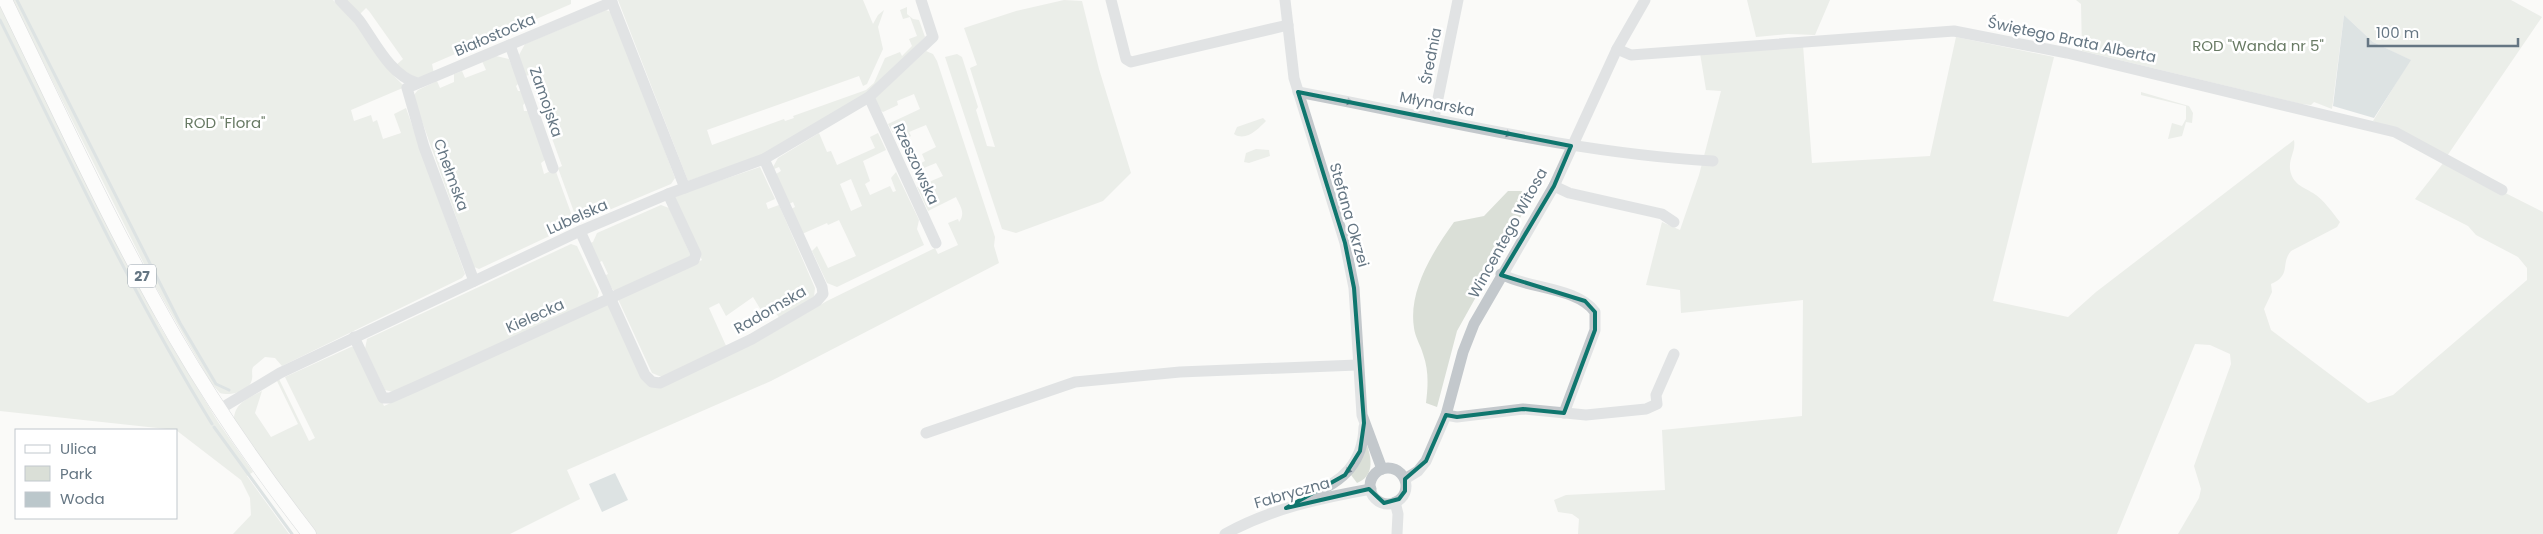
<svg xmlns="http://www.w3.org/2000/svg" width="2543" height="534" viewBox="0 0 2543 534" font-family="Poppins,sans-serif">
<rect width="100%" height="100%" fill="#fafaf8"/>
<!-- green -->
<g fill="#dadfd7" fill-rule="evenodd">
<path d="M12,0H333L353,19L395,77L405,87L351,110L354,121L371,115L373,122L377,120L383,139L401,133L394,114L406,108L465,274L462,278L282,366L275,358L265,357L253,367C251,371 253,375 252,379C250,392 230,396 220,393L211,383L153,282Z"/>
<polygon points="344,0 571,0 571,4 432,64 434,74 417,78 395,66 403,59 369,11 366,8 359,15"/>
<polygon points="618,0 863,0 873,24 878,15 884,10 878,27 883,49 867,84 863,86 859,76 707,130 712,145 784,119 785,121 794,118 793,116 866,90 874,83 885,58 900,52 902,56 912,46 909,39 917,36 910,17 903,19 900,10 907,7 907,14 913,19 919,20 925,37 866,95 769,153 688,181"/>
<polygon points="1064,0 1082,1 1099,69 1131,173 1103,201 1016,233 1002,229 945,57 957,54 962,57 978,107 976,110 987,146 995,147 970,68 977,65 964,28 1016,11"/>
<polygon points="1747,0 1830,0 1815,35 1788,34 1756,37"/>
<polygon points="2076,0 2511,0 2542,17 2447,156 2373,121 2410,60 2373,42 2344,15 2332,109 2314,102 2311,105 2301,104 2082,51 2081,4"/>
<polygon points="0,6 159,325 218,422 253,472 247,476 289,534 233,534 251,515 250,498 241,480 176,430 0,411"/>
<polygon points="606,10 611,12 616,22 675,178 671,184 578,223 558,168 562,166 529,75 525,76 519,55 525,44"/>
<path d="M1956,37L2054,57L1993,301L2068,317L2096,292L2294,140C2296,151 2289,157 2290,169C2292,184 2303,187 2313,193C2324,200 2332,212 2340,222L2337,227L2291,251C2280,264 2292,275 2271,284L2272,292L2264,309L2271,330L2368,403L2393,395L2527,280V268L2518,257L2476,235L2468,226L2415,199L2444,162L2543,212V534H2178L2199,498L2201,489L2194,466L2231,364L2230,354L2210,345L2195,344L2117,534H1578L1579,519L1572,514L1558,512L1554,500L1566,495L1665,490L1662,430L1802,416L1803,300L1681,313L1680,290L1646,285L1662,222L1680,230L1699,175L1721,91L1706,90L1700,53L1803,45L1812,163L1930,156Z"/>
<path d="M926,51L933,54L937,61L995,237L994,246L999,263L771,381L567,470L580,499L510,534H316L280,489L234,420C234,403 249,398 262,391L255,413L271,437L298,424L277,381L279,379L309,441L315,438L285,377L351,347L356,346L384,406L610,303L651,383L751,345L827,301L935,248L938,254L958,245L948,223L958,219L959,222C966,213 960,206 956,197L928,211L917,187L943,176L936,163L919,170L917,165L925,161L922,154L936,147L926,125L909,132L911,136L908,138L903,128L893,133L888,124L920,109L914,94L897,101L898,105L883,112L877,108L875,98Z"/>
<polygon points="496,56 509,59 519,83 516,86 518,91 522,91 526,102 523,105 524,111 529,111 545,160 541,163 544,174 555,169 575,224 479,269 474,267 413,96 418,90 437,81 440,88 454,82 454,74 462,71 465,78 486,70 482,61"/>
<polygon points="2141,92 2189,106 2193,113 2192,123 2186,122 2182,136 2168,139 2172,123 2182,126 2186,119 2186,106 2141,95"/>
<path d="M1263,118L1266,121C1258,129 1246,142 1234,134L1237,127Z"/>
<path d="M819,133L827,152L831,151L837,165L875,148L870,137L878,133L886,150L863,161L870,181L865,184L870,195L890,186L893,192L896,191L891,178L896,172L919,220L917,229L924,245L837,287L827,283L812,251L817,246L828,268L856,256L839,220L828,225L827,223L802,234L791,209L795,207L793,202L789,204L776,174L781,171L779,167L774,169L773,167L778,158ZM851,179L862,206L851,211L840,184Z"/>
<polygon points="1256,149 1269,150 1270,156 1249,163 1244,162 1246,153"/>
<polygon points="760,167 775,199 766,203 768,209 779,205 815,288 814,297 779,318 774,309 764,315 753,297 726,316 719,303 709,308 727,348 664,378 652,373 618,299 702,260 672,197"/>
<path d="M1508,191H1535L1457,331L1437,407L1426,403C1428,386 1429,371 1423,354C1421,346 1415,337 1414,328C1408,291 1433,251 1454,222L1484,216Z"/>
<polygon points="661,205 669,208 691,256 617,291 613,290 604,276 608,274 602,261 598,263 590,243 593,242 597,233"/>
<polygon points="571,244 577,246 599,292 597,299 393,392 385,390 365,349 367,339"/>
<path d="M1367,445C1372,460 1374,476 1357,483L1351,475Z"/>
</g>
<!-- water -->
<g fill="#bbc7cb">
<polygon points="2344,15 2373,42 2411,60 2374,118 2333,106"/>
<polygon points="615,473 628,500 602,512 589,484"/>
</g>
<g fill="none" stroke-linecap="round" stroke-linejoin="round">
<!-- stream -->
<g stroke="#bbc7cb" stroke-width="3">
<polyline points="17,0 180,323 216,384 229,390"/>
<path d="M0,20C68,156 132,294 212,424"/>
<polyline points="214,427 292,534"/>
</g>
<!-- major casing -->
<g stroke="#b5babe" stroke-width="15">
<path id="major" d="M5,0C60,113 112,228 175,337C215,406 260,471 309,534"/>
</g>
<!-- minor -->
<g stroke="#c3c8cc" stroke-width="11">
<path d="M340,0C346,7 353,13 359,20C375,42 390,75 417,83"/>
<polyline points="611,0 685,188"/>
<polyline points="1111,0 1126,59 1131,62 1288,25"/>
<polyline points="1285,0 1294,78 1345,243 1354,288 1362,415 1382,469"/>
<polyline points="510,45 553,168"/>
<polyline points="1617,49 1631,55 1954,31 2067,53 2395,132 2502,190"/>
<path d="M1298,92C1436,118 1572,153 1713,161"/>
<polyline points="869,97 936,243"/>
<polyline points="1434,118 1458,0"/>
<polyline points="1554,186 1569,193 1662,214 1674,222"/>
<polyline points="580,231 645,375 652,382 660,383 752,339 817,301 823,294 822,287 764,159"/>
<path d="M1501,274C1528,289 1577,287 1595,312V330L1564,413"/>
<polyline points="474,281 424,147 407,88 612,2"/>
<polyline points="354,337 383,398 390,398 415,387 694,260 696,254 668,194"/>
<polyline points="220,409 280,373 580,231 668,194 764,159 869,97 933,37 921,0"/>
<polyline points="1446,415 1457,417 1523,409 1586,415 1646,409 1657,404 1656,395 1674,354"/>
<polyline points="926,433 1075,382 1180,372 1357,365"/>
<circle cx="1388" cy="486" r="18"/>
<polyline points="1405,479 1418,471 1426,461 1446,415 1463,352 1474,324 1554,186 1617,49 1645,0"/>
<path d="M1310,494C1342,483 1363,463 1364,427"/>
<polyline points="1395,502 1398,514 1397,534"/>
<path d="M1225,534C1270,509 1320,498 1371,489"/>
</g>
<!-- major -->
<use href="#major" stroke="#fff" stroke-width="14"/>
</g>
<!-- one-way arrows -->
<defs><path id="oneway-solid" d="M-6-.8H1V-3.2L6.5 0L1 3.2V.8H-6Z" transform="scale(1.25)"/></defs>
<g fill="#6a7a87">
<use href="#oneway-solid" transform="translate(1346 101) rotate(11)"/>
<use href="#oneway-solid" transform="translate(1505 133) rotate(12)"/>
<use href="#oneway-solid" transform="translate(1350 468) rotate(127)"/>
</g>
<!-- marked area -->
<path d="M0 0H2543V534H0ZM1298,92L1571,146L1554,186L1501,275L1585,301L1595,312V330L1564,413L1523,409L1457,417L1446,415L1426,461L1405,479V491L1399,499L1384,503L1369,489L1286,508L1345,475L1360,451L1364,423L1354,288L1345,243Z" fill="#fafaf8" fill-opacity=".55" fill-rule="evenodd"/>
<path fill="none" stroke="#0f766e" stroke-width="4" stroke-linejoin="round" d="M1298,92L1571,146L1554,186L1501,275L1585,301L1595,312V330L1564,413L1523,409L1457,417L1446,415L1426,461L1405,479V491L1399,499L1384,503L1369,489L1286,508L1345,475L1360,451L1364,423L1354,288L1345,243Z"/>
<g text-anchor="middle" stroke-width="5" stroke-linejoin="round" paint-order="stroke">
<!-- shield labels -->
<rect fill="#fff" stroke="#939fa8" stroke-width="1" x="128" y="264.5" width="28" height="23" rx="4"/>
<g font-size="14" font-weight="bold" fill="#657683">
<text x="142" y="281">27</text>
</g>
<!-- street labels -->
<g font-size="15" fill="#657683" stroke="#fff">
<text transform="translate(495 35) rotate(-23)" y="5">Białostocka</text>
<text transform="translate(2072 40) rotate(12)" y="5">Świętego Brata Alberta</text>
<text transform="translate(1431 56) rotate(-79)" y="5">Średnia</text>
<text transform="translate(546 102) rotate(71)" y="5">Zamojska</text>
<text transform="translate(1437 104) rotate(11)" y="5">Młynarska</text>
<text transform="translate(916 164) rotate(65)" y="5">Rzeszowska</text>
<text transform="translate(451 175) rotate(70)" y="5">Chełmska</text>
<text transform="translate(1349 215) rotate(74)" y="5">Stefana Okrzei</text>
<text transform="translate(577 217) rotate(-24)" y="5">Lubelska</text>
<text transform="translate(1508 233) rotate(-61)" y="5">Wincentego Witosa</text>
<text transform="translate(770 310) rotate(-30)" y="5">Radomska</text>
<text transform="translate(535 316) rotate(-24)" y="5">Kielecka</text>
<text transform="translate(1292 493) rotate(-16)" y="5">Fabryczna</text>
</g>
<!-- park labels -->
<g font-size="15" fill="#687a64" stroke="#fff">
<text x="2258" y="51">ROD "Wanda nr 5"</text>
<text x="225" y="128">ROD "Flora"</text>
</g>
</g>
<!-- legend -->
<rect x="15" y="429" width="162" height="90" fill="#ffffff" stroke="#c1c8cd"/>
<rect x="25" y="445" width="25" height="8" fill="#ffffff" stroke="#c1c8cd"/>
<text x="60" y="454" font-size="15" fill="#657683">Ulica</text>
<rect x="25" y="466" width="25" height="15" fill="#dadfd7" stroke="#c1c8cd"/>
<text x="60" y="479" font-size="15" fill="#657683">Park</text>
<rect x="25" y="492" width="25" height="15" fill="#bbc7cb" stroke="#c1c8cd"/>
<text x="60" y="504" font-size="15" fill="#657683">Woda</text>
<!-- scale -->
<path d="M2368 38v8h150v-8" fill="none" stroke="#657683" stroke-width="2.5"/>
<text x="2376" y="38" font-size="15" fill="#657683" stroke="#ffffff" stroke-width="4" paint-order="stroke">100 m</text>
</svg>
